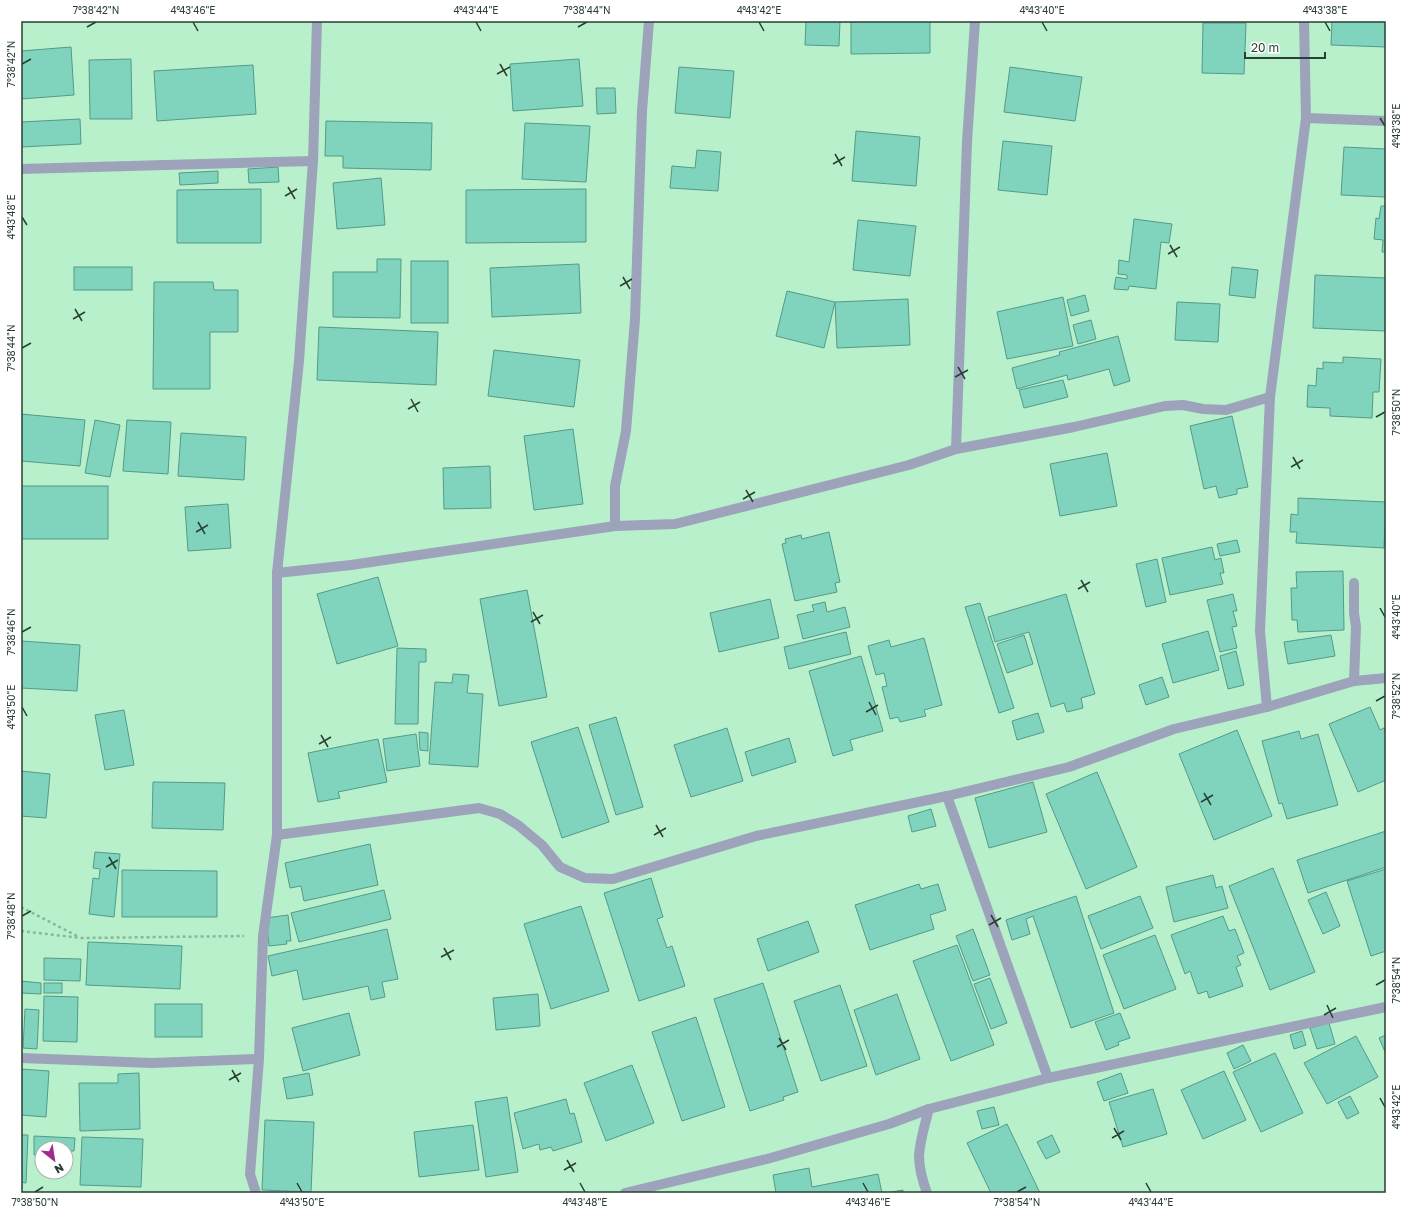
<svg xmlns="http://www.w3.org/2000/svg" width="1407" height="1214" viewBox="0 0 1407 1214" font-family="'Golos Text',sans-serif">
<rect width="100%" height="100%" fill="#b8f0cb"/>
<!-- building -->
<g fill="#80d4be" stroke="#539a88">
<polygon points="806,21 840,21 839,46 805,45"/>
<polygon points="851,21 930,21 930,53 851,54"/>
<polygon points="1332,21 1386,21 1386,47 1331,45"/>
<polygon points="1203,23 1246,23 1244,74 1202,73"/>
<polygon points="71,47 74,95 21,99 21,51"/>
<polygon points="131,59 132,119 90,119 89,60"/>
<polygon points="579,59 583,106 513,111 510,64"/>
<polygon points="253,65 256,114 157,121 154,71"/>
<polygon points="679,67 734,71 730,118 675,113"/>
<polygon points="1010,67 1082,77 1075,121 1004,112"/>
<polygon points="596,88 615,88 616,113 597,114"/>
<polygon points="80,119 81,144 21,147 21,122"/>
<polygon points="326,121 432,123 431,170 343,168 343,156 325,156"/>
<polygon points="525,123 590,126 586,182 522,179"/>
<polygon points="856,131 920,137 916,186 852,181"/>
<polygon points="1003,141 1052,146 1047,195 998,190"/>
<polygon points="1344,147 1386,149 1386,197 1341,195"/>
<polygon points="697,150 721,152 718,191 670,188 672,166 695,168"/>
<polygon points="278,167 279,182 249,183 248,169"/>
<polygon points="218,171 218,183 180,185 179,173"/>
<polygon points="381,178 385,225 337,229 333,183"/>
<polygon points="261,189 261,243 177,243 177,190"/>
<polygon points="586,189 586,242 466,243 466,190"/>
<polygon points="1381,206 1386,206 1386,252 1382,252 1383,240 1374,239 1376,218 1379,219"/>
<polygon points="1134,219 1172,224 1169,243 1161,242 1156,289 1129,286 1128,290 1114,289 1116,277 1127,279 1127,275 1118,274 1119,260 1129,262"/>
<polygon points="858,220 916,226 910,276 853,270"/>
<polygon points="377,259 401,259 400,318 333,317 333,272 377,272"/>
<rect x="411" y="261" width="37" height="62"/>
<polygon points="579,264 581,313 492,317 490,268"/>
<rect x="74" y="267" width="58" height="23"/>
<polygon points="1232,267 1258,270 1255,298 1229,295"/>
<polygon points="1315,275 1386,278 1386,331 1313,328"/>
<polygon points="154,282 213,282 214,290 238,290 238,332 210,332 210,389 153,389"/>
<polygon points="787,291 835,302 824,348 776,336"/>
<polygon points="1085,295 1089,311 1071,316 1067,300"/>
<polygon points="1063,297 1073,346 1007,359 997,312"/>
<polygon points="908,299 910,345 837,348 835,302"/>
<polygon points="1177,302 1220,304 1218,342 1175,340"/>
<polygon points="1091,320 1096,339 1078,344 1073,325"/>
<polygon points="319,327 438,332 436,385 317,380"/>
<polygon points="1118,336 1130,381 1114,386 1109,369 1068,380 1067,375 1017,389 1012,368 1060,355 1059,352"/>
<polygon points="494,350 580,360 574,407 488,396"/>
<polygon points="1343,357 1381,359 1379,392 1373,392 1372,418 1330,416 1330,408 1307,407 1308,385 1316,386 1317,368 1323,369 1323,362 1343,363"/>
<polygon points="1063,380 1068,397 1024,408 1019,390"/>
<polygon points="21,414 85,420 80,466 21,461"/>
<polygon points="1232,416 1248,487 1237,489 1237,494 1219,498 1216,486 1204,489 1190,426"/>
<polygon points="95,420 120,425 110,477 85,473"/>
<polygon points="127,420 171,422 168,474 123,471"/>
<polygon points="573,429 583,504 534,510 524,436"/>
<polygon points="181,433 246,437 244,480 178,476"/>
<polygon points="1107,453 1117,506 1060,516 1050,464"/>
<polygon points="490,466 491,508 444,509 443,468"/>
<rect x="21" y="486" width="87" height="53"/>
<polygon points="1298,498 1386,502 1384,548 1296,543 1297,532 1290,532 1291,514 1298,515"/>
<polygon points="228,504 231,548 188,551 185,507"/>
<polygon points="829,532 840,582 835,583 837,592 795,601 782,544 786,543 785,539 801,535 802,539"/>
<polygon points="1237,540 1240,552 1220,556 1217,544"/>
<polygon points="1212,547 1215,560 1221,558 1224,573 1220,573 1223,584 1170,595 1162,558"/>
<polygon points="1157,559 1166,602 1146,607 1136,564"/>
<polygon points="1343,571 1344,630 1298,632 1297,620 1292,620 1291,588 1297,588 1296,572"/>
<polygon points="378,577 398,646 337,664 317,594"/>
<polygon points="527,590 547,697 499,706 480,599"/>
<polygon points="1066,594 1095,694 1081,698 1083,708 1067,712 1064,703 1051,707 1029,632 995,642 988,617"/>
<polygon points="1233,594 1237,611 1233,611 1237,626 1232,627 1237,648 1220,652 1207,600"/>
<polygon points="770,599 779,638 719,652 710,613"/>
<polygon points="825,602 827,612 845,607 850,627 803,639 797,615 814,611 812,605"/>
<polygon points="980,603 1014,708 999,713 965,607"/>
<polygon points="1208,631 1219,670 1173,683 1162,644"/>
<polygon points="846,632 851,654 789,669 784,647"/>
<polygon points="1024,635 1033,664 1007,673 997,644"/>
<polygon points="1331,635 1335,656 1288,664 1284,642"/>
<polygon points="924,638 942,705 924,710 926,716 900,722 898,717 890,719 882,687 887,686 884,673 876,675 868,646 889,640 891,647"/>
<polygon points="21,641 80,645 77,691 21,688"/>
<polygon points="397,648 426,649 426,662 419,662 418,724 395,724"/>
<polygon points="1236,651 1244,685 1228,689 1220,656"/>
<polygon points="861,656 883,731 850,740 853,750 833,756 809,671"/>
<polygon points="453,674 469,675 467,693 483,694 478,767 429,764 435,682 452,683"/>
<polygon points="1162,677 1169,697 1146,705 1139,685"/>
<polygon points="1370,707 1380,730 1384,728 1386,734 1386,780 1358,792 1329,724"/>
<polygon points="124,710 134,765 105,770 95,715"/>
<polygon points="1038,713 1044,732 1017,740 1012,721"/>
<polygon points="616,717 643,807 616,815 589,725"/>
<polygon points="578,727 609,822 562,838 531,742"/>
<polygon points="727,728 743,781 691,797 674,745"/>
<polygon points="1237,730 1272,816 1214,840 1179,754"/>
<polygon points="1299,731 1301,739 1318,734 1338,805 1287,819 1282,803 1279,804 1262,741"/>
<polygon points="419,732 428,733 428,751 420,750"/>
<polygon points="416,734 420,766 387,771 383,739"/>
<polygon points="789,738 796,762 752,776 745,752"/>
<polygon points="378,739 387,782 338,792 340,798 318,802 308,753"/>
<polygon points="21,771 50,774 46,818 21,816"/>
<polygon points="1097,772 1137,867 1086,889 1046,794"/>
<polygon points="153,782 225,783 223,830 152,828"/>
<polygon points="1033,782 1047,832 989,848 975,798"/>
<polygon points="931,809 936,826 912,832 908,816"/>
<polygon points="1386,831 1386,867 1308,893 1297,860"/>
<polygon points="370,844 378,885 304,901 301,886 290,888 285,863"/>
<polygon points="95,852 120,854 114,917 89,914 93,878 99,879 100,869 93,868"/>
<polygon points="1273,868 1315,972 1270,990 1229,886"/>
<polygon points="1386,869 1386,951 1371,956 1347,881"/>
<polygon points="122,870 217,871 217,917 122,917"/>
<polygon points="1213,875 1216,888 1222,886 1228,908 1174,922 1166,887"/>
<polygon points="651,878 663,917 657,919 667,948 672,946 685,986 639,1001 604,893"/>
<polygon points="919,884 921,889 938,884 946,910 930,915 934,929 870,950 855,905"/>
<polygon points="384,890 391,919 299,942 291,913"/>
<polygon points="1326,892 1340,926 1323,934 1308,900"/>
<polygon points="1076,896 1114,1013 1071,1028 1033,916 1026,919 1030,934 1012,940 1006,920"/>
<polygon points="1140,896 1153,928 1101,949 1088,916"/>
<polygon points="581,906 609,991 551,1009 524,924"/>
<polygon points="288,915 291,941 286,941 287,944 269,946 266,918"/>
<polygon points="1223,916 1229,931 1235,929 1244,953 1237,956 1241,965 1236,967 1243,986 1209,998 1207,991 1198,994 1190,971 1185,974 1171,935"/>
<polygon points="808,921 819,952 768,971 757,939"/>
<polygon points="387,929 398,979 382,982 385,997 371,1000 368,986 303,1000 297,970 272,976 268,956"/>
<polygon points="973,929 990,975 973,981 956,936"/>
<polygon points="1155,935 1176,989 1124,1009 1103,955"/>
<polygon points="88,942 182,946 180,989 86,985"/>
<polygon points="957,945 994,1045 951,1061 913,961"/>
<polygon points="44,958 81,959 80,981 44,980"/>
<polygon points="990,978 1007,1023 991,1029 974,984"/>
<polygon points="21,981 41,983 41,994 21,993"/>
<rect x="44" y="983" width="18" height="10"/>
<polygon points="763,983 798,1092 783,1097 784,1100 750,1111 714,999"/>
<polygon points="840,985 867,1066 821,1081 794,1001"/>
<polygon points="538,994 540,1026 496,1030 493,998"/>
<polygon points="897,994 920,1059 876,1075 854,1010"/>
<polygon points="44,996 78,997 77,1042 43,1041"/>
<rect x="155" y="1004" width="47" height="33"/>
<polygon points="25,1009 39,1010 37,1049 23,1048"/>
<polygon points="349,1013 360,1055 303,1071 292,1028"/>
<polygon points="1120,1013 1130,1038 1118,1042 1119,1045 1106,1050 1095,1022"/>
<polygon points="696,1017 725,1107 682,1121 652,1032"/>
<polygon points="1329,1023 1335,1044 1317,1049 1310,1028"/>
<polygon points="1302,1031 1306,1045 1294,1049 1290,1035"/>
<polygon points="1386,1035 1386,1054 1379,1038"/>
<polygon points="1356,1036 1378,1077 1327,1104 1304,1063"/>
<polygon points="1243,1045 1251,1061 1234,1069 1227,1053"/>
<polygon points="1275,1053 1303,1113 1261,1132 1233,1072"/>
<polygon points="632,1065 654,1123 606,1141 584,1083"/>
<polygon points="21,1069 49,1071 46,1117 21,1115"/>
<polygon points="1224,1071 1246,1120 1203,1139 1181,1090"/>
<polygon points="139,1073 140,1129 80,1131 79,1083 118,1083 118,1074"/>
<polygon points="309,1073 313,1095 287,1099 283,1078"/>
<polygon points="1121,1073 1128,1093 1104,1101 1097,1082"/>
<polygon points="1153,1089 1167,1134 1123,1147 1109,1102"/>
<polygon points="1350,1096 1359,1113 1347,1119 1338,1102"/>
<polygon points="507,1097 518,1172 486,1177 475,1102"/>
<polygon points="566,1099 570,1114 574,1113 582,1142 553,1151 551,1147 540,1150 539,1144 523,1149 514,1113"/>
<polygon points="994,1107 999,1125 982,1129 977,1111"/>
<polygon points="265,1120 314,1122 311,1192 262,1190"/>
<polygon points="1007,1124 1040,1193 991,1193 967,1143"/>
<polygon points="473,1125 479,1170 419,1177 414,1132"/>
<polygon points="21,1135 28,1135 26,1183 21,1182"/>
<polygon points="1052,1135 1060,1152 1046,1159 1037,1142"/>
<polygon points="34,1136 75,1138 74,1151 66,1151 66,1148 42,1148 42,1155 34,1155"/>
<polygon points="82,1137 143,1139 141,1187 80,1185"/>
<polygon points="809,1168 812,1187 878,1174 882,1193 776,1193 773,1175"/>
<polygon points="903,1190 903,1193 886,1193"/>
</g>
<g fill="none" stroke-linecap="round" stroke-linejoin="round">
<!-- path -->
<g stroke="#8ab79a" stroke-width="2.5" stroke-dasharray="3 3" stroke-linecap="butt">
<polyline points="21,907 79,937"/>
<polyline points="21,931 81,938 244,936"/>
</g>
<!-- street -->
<g stroke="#9da3ba" stroke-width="10">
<polyline points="1306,118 1386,121"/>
<polyline points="21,169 313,161"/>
<polyline points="956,449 967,142 975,21"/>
<polyline points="615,526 615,486 626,431 635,319 642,111 649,21"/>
<polyline points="277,573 351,565 615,526 675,524 909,465 956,449 1074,427 1165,406 1183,405 1203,409 1226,410 1270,397"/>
<polyline points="1354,583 1354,613 1356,627 1354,681"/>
<polyline points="1267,707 1260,631 1270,397 1306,118 1304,21"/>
<polyline points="947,796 1048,1078"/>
<polyline points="277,835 479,808 500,814 518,825 542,845 560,867 585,878 613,879 756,836 947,796 1069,767 1174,729 1267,707 1354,681 1386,678"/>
<polyline points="21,1058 152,1063 259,1059"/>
<polyline points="256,1193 250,1174 259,1059 263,936 277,835 277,573 299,361 313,161 317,21"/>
<polyline points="625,1193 767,1159 889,1124 929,1109 1048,1078 1386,1007"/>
<path d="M927,1193C923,1182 919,1167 919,1156C920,1140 925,1124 929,1109"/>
</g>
</g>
<!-- ticks -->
<path fill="none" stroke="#293f31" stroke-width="1.5" d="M193,22L198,31M476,22L481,31M759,22L764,31M1042,22L1047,31M1325,22L1330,31M87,27L96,22M578,27L587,22M22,64L31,59M500,64L507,76M497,74L510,67M1380,118L1385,126M835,154L842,166M833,164L845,157M288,187L295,199M285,196L297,189M22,217L27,225M1170,245L1177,257M1168,254L1180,247M623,277L630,289M620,286L632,279M75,309L82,321M73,319L85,312M22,348L31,343M958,367L965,379M955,377L968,370M411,399L418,412M408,409L420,402M1376,417L1385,412M1293,457L1300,469M1291,467L1303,460M746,490L753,502M743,499L755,492M198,522L205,534M196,532L208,525M1081,580L1088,592M1078,589L1090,582M1380,608L1385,617M533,612L540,624M531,622L543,615M22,632L31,627M1376,701L1385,696M869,702L876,715M22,707L27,716M866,712L878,705M321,735L328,747M319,744L331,737M1204,793L1211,805M1201,802L1213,795M656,825L663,837M654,835L666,828M109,857L116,869M106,867L118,860M991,915L998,927M22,916L31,911M989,925L1001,918M444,948L451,960M441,957L454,950M1376,985L1385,980M1327,1005L1333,1018M1324,1015L1336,1008M779,1038L786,1050M777,1047L789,1040M232,1070L239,1082M229,1080L241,1073M1380,1098L1385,1107M1114,1128L1121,1140M1112,1138L1124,1131M567,1160L574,1172M564,1170L576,1163M297,1183L302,1192M580,1183L585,1192M863,1183L868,1192M1146,1183L1151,1192M35,1192L43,1187M1017,1192L1026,1187"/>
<!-- border -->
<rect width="1407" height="1214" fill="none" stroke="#ffffff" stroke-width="44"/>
<!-- north arrow -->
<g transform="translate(54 1160) rotate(150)"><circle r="19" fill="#ffffff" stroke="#a9b2ad"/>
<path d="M0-3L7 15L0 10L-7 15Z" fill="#9d2d8b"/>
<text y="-6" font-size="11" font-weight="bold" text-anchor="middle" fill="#293f31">N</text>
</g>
<!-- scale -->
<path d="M1245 52v6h80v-6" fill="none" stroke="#293f31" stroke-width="2"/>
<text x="1251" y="52" font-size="12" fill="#293f31" stroke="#ffffff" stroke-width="3" paint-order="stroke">20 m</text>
<rect x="22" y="22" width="1363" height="1170" fill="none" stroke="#293f31" stroke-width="1.5"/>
<g font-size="10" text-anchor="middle" fill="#293f31">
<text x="96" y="14">7°38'42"N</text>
<text x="193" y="14">4°43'46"E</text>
<text x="476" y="14">4°43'44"E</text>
<text x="587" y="14">7°38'44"N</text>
<text x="759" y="14">4°43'42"E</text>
<text x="1042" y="14">4°43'40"E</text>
<text x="1325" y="14">4°43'38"E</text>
<text transform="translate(11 64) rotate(-90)" y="4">7°38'42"N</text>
<text transform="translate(1396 126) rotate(-90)" y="4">4°43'38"E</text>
<text transform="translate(11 217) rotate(-90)" y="4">4°43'48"E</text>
<text transform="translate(11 348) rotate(-90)" y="4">7°38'44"N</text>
<text transform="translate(1396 412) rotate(-90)" y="4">7°38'50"N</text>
<text transform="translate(1396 617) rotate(-90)" y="4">4°43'40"E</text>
<text transform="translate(11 632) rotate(-90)" y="4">7°38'46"N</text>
<text transform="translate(1396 696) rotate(-90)" y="4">7°38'52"N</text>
<text transform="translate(11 707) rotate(-90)" y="4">4°43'50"E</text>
<text transform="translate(11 916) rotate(-90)" y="4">7°38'48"N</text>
<text transform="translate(1396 980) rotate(-90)" y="4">7°38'54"N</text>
<text transform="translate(1396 1107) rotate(-90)" y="4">4°43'42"E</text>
<text x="35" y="1206">7°38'50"N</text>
<text x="302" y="1206">4°43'50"E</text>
<text x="585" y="1206">4°43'48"E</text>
<text x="868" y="1206">4°43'46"E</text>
<text x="1017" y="1206">7°38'54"N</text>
<text x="1151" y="1206">4°43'44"E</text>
</g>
</svg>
